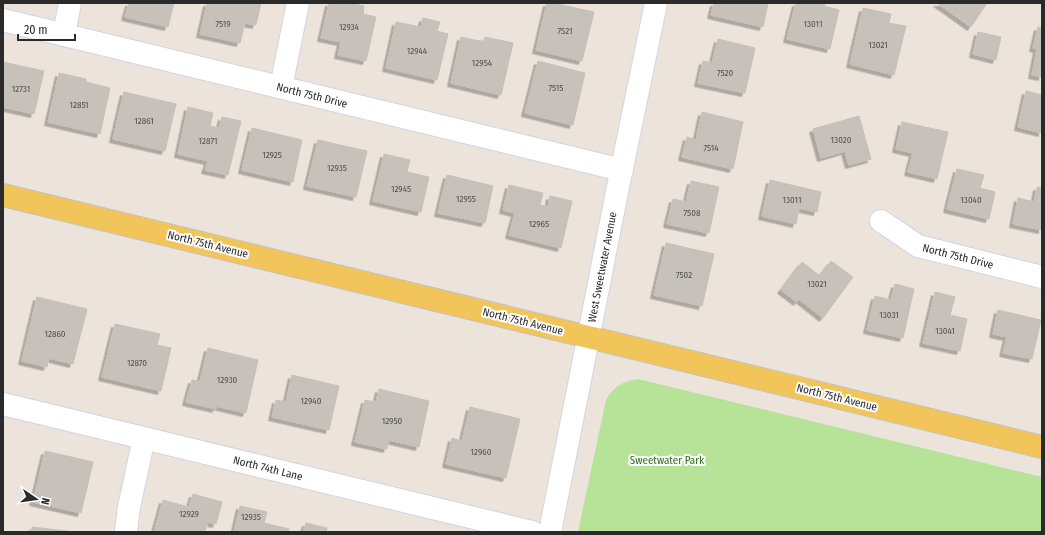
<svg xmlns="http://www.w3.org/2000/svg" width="1045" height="535" viewBox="0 0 1045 535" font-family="'Fira Sans Condensed',sans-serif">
<defs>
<filter id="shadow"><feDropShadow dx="-3.5" dy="3.5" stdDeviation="0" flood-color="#0004"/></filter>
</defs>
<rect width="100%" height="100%" fill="#ece4db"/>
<!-- green -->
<path fill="#b6e397" d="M638,379L1042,477V532H578L606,400C614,386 622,382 638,379Z"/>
<!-- building -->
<g fill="#c7c1bb" stroke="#c7c0b5" filter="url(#shadow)">
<polygon points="129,3 174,3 168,27 125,17"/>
<polygon points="207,3 261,3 256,25 245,23 240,43 200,34"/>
<polygon points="329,3 350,3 364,6 363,14 376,17 366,61 338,55 341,42 321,38"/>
<polygon points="547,3 553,3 594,12 582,61 536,50"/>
<polygon points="714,3 768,3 763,27 711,15"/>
<polygon points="796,3 825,3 824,6 839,10 830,49 787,39"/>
<polygon points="937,3 987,3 971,27"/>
<polygon points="863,8 891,14 889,23 906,26 894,75 850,64"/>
<polygon points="423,18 440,22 437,31 448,34 437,80 386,68 396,22 421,27"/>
<polygon points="1038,27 1042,28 1042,77 1032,75 1037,49 1033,48"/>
<polygon points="978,32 1001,37 996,60 973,54"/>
<polygon points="461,37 484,42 485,37 513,43 501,95 451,83"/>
<polygon points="718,39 755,48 745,93 698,83 703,61 712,63"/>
<polygon points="538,61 585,73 573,125 525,113"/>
<polygon points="3,62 44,71 34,114 3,107"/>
<polygon points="59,73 86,79 86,82 110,88 100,134 48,122"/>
<polygon points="1026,91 1042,95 1042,133 1018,127"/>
<polygon points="124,92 176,104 165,151 113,139"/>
<polygon points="188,107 213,113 210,126 219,128 222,117 241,121 228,175 205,170 208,161 178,154"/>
<polygon points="702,112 743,122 733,169 682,157 687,137 696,140"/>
<polygon points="859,116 871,159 849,165 845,151 821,158 813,129"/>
<polygon points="902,122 948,132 937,179 908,172 913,153 896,149"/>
<polygon points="252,128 302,140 293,182 242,170"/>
<polygon points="318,140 367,151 356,197 307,186"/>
<polygon points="384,154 410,160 407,172 429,177 421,212 373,201"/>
<polygon points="957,169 984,175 980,188 995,192 989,219 947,209"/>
<polygon points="447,175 493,186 485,223 438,213"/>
<polygon points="770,180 821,192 817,212 799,208 796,224 762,216"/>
<polygon points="691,181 719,187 709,233 667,224 673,199 686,202"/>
<polygon points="509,185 543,193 540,205 548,207 550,196 572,201 561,248 509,235 515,213 503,210"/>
<polygon points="1037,187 1042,188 1042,230 1013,224 1018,198 1034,202"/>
<polygon points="666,243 714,254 702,306 654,295"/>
<polygon points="831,261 853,277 823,318 799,299 797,302 781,290 802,262 820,276"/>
<polygon points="895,284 914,289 903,338 867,330 875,296 891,300"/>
<polygon points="935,292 955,297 950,315 967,319 960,351 923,343"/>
<polygon points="37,297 87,309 73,364 49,358 47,367 22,361"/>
<polygon points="998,310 1041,320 1032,359 1003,353 1007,337 993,334"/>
<polygon points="115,324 160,334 157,345 171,348 161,391 102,377"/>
<polygon points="208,348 258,360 246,413 216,406 216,409 186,402 192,380 200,381"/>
<polygon points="292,375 339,386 329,430 272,417 276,400 286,402"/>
<polygon points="379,389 429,401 419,447 389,440 387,449 355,442 365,400 376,402"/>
<polygon points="470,407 520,419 506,478 446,464 452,438 462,441"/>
<polygon points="45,451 93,462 81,513 33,502"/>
<polygon points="193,494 222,502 216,524 208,522 205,532 154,532 163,500 189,507"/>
<polygon points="240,506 267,512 264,523 289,529 288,532 234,532"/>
<polygon points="306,523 327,528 326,532 303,532"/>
<polygon points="32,527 75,532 31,532"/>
</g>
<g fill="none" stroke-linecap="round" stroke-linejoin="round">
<!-- minor casing -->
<g stroke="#d0d5e3" stroke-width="24">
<g id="minor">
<polyline points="3,20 622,170"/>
<polyline points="64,35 70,3"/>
<polyline points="281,87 298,3"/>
<polyline points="881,221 918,246 1042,277"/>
<polyline points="3,404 532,532"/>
<polyline points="126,532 129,507 144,438"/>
<polyline points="550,532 616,197 656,3"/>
</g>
</g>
<!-- major casing -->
<g stroke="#c3c3c3" stroke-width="24">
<polyline id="major" points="3,195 1042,447"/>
</g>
<!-- minor -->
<use href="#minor" stroke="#fff" stroke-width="22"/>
<!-- major -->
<use href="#major" stroke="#f2c55a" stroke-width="22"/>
</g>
<g text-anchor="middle" stroke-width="4" stroke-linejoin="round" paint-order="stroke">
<!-- number labels -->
<g font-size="9" fill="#51504e">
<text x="223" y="27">7519</text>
<text x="813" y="27">13011</text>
<text x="349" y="30">12934</text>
<text x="565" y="34">7521</text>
<text x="878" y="48">13021</text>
<text x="417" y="54">12944</text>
<text x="482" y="66">12954</text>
<text x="725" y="76">7520</text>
<text x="556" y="91">7515</text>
<text x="21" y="92">12731</text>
<text x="79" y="108">12851</text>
<text x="144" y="124">12861</text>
<text x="841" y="143">13020</text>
<text x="208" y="144">12871</text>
<text x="711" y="151">7514</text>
<text x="272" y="158">12925</text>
<text x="337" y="171">12935</text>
<text x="401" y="192">12945</text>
<text x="466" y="202">12955</text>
<text x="792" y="203">13011</text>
<text x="971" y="203">13040</text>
<text x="692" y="216">7508</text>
<text x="539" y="227">12965</text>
<text x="684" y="278">7502</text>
<text x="817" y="287">13021</text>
<text x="889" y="318">13031</text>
<text x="945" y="334">13041</text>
<text x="55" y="337">12860</text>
<text x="137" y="366">12870</text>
<text x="227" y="383">12930</text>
<text x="311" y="404">12940</text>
<text x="392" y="424">12950</text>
<text x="481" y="455">12960</text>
<text x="189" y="517">12929</text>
<text x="251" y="520">12935</text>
</g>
<!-- street labels -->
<g font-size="11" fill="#2a2a2a" stroke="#fff">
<text transform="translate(312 95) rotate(14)" y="4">North 75th Drive</text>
<text transform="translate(208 244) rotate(14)" y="4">North 75th Avenue</text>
<text transform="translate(958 256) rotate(14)" y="4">North 75th Drive</text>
<text transform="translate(602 267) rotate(-79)" y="4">West Sweetwater Avenue</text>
<text transform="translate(523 321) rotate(14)" y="4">North 75th Avenue</text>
<text transform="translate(837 397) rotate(14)" y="4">North 75th Avenue</text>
<text transform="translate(268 468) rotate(14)" y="4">North 74th Lane</text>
</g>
<!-- park labels -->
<g font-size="11" fill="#2e6719" stroke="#fff">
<text x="667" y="464">Sweetwater Park</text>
</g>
</g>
<!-- border -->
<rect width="1045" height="535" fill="none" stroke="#2a2a2a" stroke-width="8"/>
<!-- north arrow -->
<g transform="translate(36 499) rotate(103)" stroke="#ffffff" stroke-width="3" paint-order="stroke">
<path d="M0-3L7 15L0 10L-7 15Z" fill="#2a2a2a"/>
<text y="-6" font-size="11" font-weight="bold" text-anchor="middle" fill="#2a2a2a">N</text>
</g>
<!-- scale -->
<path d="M18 34v6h57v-6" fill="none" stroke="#2a2a2a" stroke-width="2"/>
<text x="24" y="34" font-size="12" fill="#2a2a2a" stroke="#ffffff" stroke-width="3" paint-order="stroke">20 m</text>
</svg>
